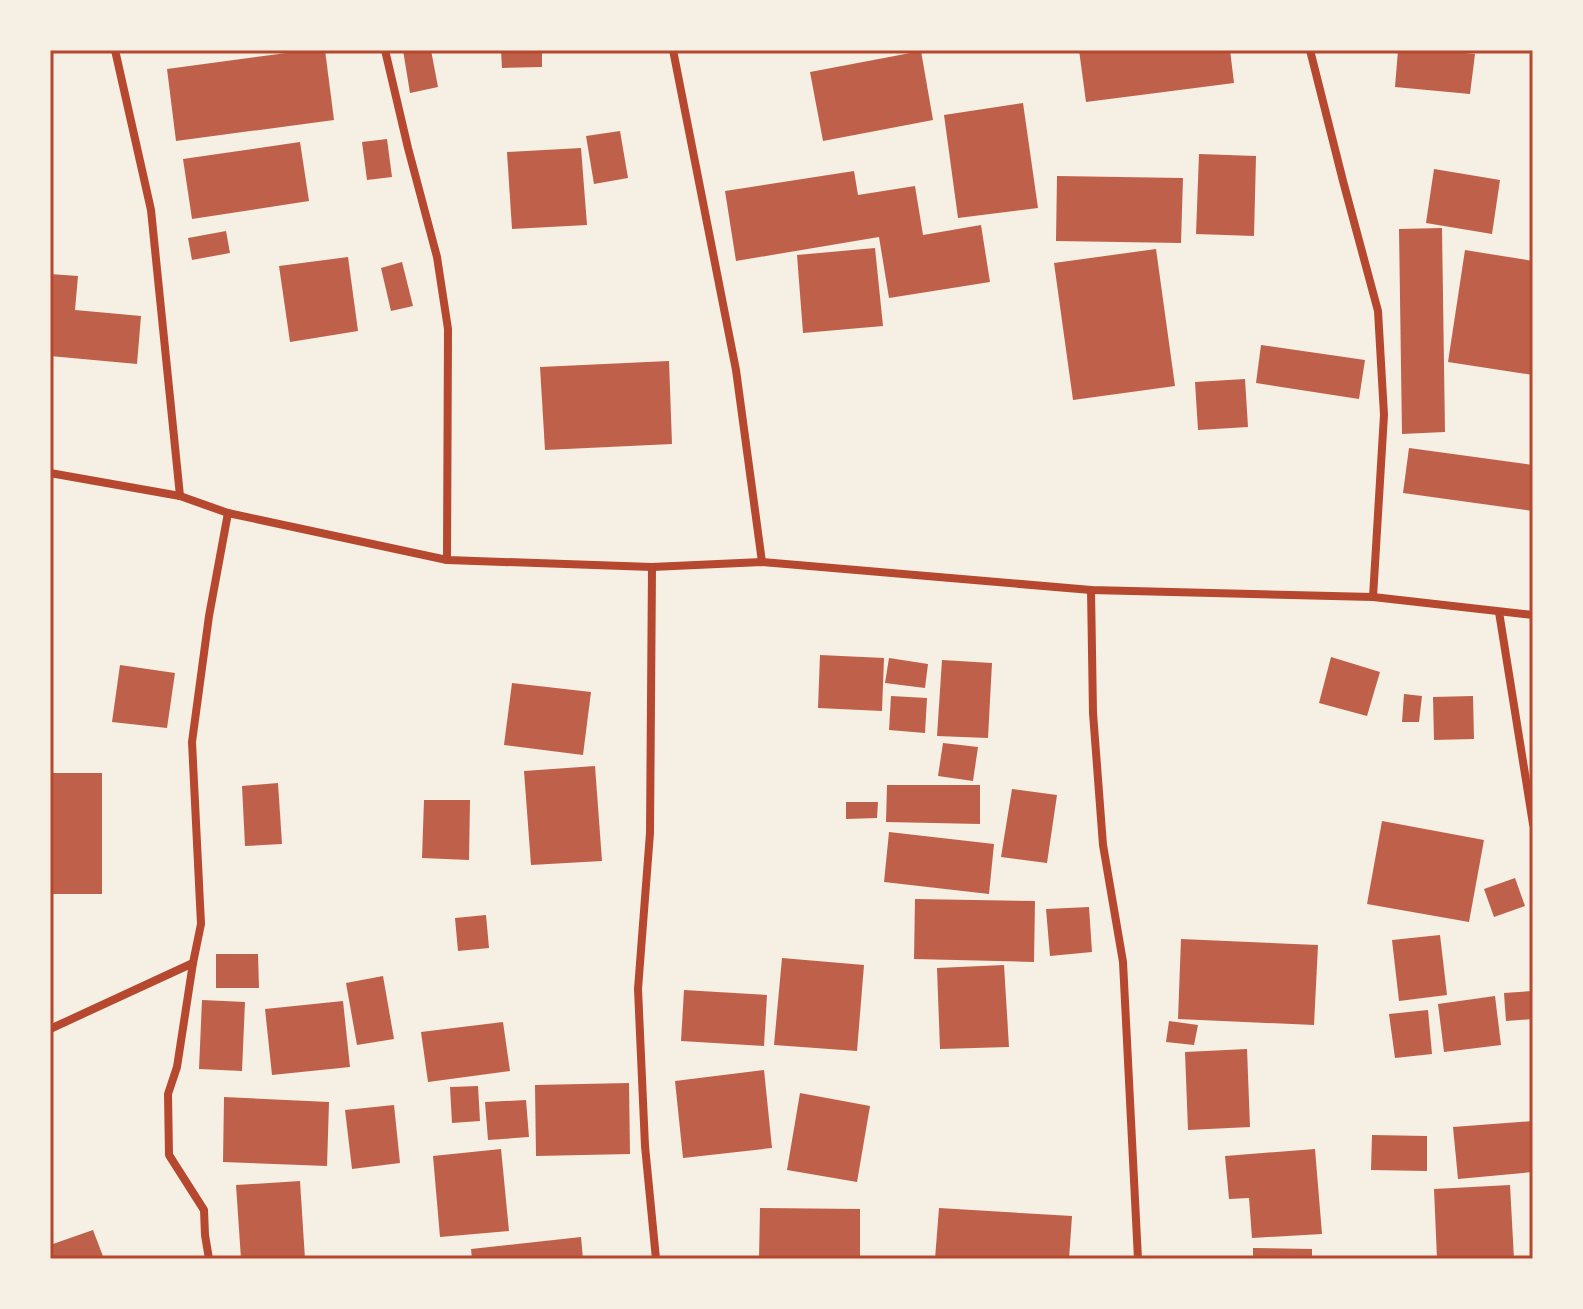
<svg xmlns="http://www.w3.org/2000/svg" width="1583" height="1309" viewBox="0 0 1583 1309" font-family="Montserrat,sans-serif">
<rect width="100%" height="100%" fill="#f6efe4"/>
<!-- building -->
<g fill="#bf614a">
<polygon points="309,50 325,50 334,120 176,141 167,69"/>
<polygon points="403,50 431,50 438,87 410,93"/>
<polygon points="501,50 542,50 542,67 502,68"/>
<polygon points="1079,50 1230,50 1234,83 1086,102"/>
<polygon points="1398,50 1436,50 1475,54 1470,94 1395,87"/>
<polygon points="921,51 933,120 823,141 810,72"/>
<polygon points="1023,103 1038,208 958,218 944,115"/>
<polygon points="620,131 628,178 594,184 586,136"/>
<polygon points="387,139 392,177 367,180 362,142"/>
<polygon points="300,142 309,201 192,219 183,159"/>
<polygon points="581,148 587,225 512,229 507,152"/>
<polygon points="1199,154 1256,156 1254,236 1196,234"/>
<polygon points="1434,169 1500,180 1492,234 1426,223"/>
<polygon points="854,171 858,195 915,186 923,235 981,225 990,282 889,298 879,237 736,261 725,191"/>
<polygon points="1057,176 1183,178 1181,243 1056,241"/>
<polygon points="1442,228 1445,432 1402,434 1399,229"/>
<polygon points="226,231 230,253 192,260 188,238"/>
<polygon points="875,248 883,326 803,333 797,255"/>
<polygon points="1156,249 1175,386 1073,400 1054,263"/>
<polygon points="1465,250 1533,261 1533,375 1448,362"/>
<polygon points="348,257 358,331 290,342 279,266"/>
<polygon points="402,262 413,306 391,311 381,268"/>
<polygon points="50,274 78,276 75,310 141,316 137,364 50,356"/>
<polygon points="1261,345 1365,360 1359,399 1256,383"/>
<polygon points="669,361 672,444 545,450 540,367"/>
<polygon points="1245,379 1248,427 1198,430 1195,382"/>
<polygon points="1409,448 1533,465 1533,511 1403,493"/>
<polygon points="820,655 884,658 882,711 818,708"/>
<polygon points="1331,657 1380,672 1367,716 1319,703"/>
<polygon points="889,658 928,664 925,688 885,683"/>
<polygon points="942,660 992,663 988,738 937,736"/>
<polygon points="120,665 175,673 167,728 112,722"/>
<polygon points="512,683 591,692 583,755 504,745"/>
<polygon points="1404,694 1422,696 1419,722 1402,722"/>
<polygon points="891,696 927,698 925,733 889,730"/>
<polygon points="1473,696 1474,739 1434,740 1433,697"/>
<polygon points="943,743 978,747 973,781 938,776"/>
<polygon points="595,766 602,861 531,865 524,771"/>
<rect x="50" y="773" width="52" height="121"/>
<polygon points="278,783 282,844 245,846 242,786"/>
<polygon points="887,785 980,785 980,824 886,822"/>
<polygon points="1012,789 1057,795 1047,863 1001,857"/>
<polygon points="424,800 470,800 469,860 422,858"/>
<polygon points="846,802 878,802 877,818 846,819"/>
<polygon points="1382,821 1484,840 1469,922 1367,904"/>
<polygon points="889,832 994,844 989,894 884,882"/>
<polygon points="1515,878 1525,906 1494,917 1484,889"/>
<polygon points="915,899 1035,901 1034,962 914,959"/>
<polygon points="1089,907 1092,952 1050,956 1046,909"/>
<polygon points="486,915 489,948 458,951 455,918"/>
<polygon points="1440,935 1447,995 1399,1001 1392,940"/>
<polygon points="1181,939 1318,945 1314,1025 1178,1019"/>
<polygon points="216,954 258,954 259,988 216,988"/>
<polygon points="782,958 864,965 857,1051 774,1045"/>
<polygon points="1004,965 1009,1047 940,1049 937,968"/>
<polygon points="383,976 394,1039 357,1045 346,983"/>
<polygon points="684,990 767,995 764,1046 681,1041"/>
<polygon points="1533,991 1533,1019 1506,1021 1504,993"/>
<polygon points="1495,996 1501,1045 1444,1052 1438,1004"/>
<polygon points="202,1000 245,1002 242,1071 199,1069"/>
<polygon points="343,1001 350,1067 272,1075 265,1009"/>
<polygon points="1428,1010 1432,1054 1395,1058 1389,1014"/>
<polygon points="1169,1021 1198,1025 1194,1045 1166,1042"/>
<polygon points="503,1022 510,1071 428,1082 421,1032"/>
<polygon points="1247,1049 1250,1127 1188,1130 1185,1052"/>
<polygon points="764,1070 772,1148 683,1158 675,1081"/>
<polygon points="629,1083 630,1154 536,1156 535,1085"/>
<polygon points="478,1086 480,1121 452,1123 450,1087"/>
<polygon points="800,1093 870,1106 857,1182 787,1170"/>
<polygon points="224,1097 329,1102 327,1166 223,1162"/>
<polygon points="526,1100 529,1137 488,1140 485,1102"/>
<polygon points="394,1105 400,1163 352,1169 345,1110"/>
<polygon points="1533,1121 1533,1172 1458,1179 1453,1127"/>
<polygon points="1372,1135 1427,1136 1427,1171 1371,1170"/>
<polygon points="501,1149 509,1231 440,1237 433,1156"/>
<polygon points="1315,1149 1322,1234 1252,1238 1249,1198 1229,1199 1225,1156"/>
<polygon points="300,1181 305,1259 241,1259 236,1185"/>
<polygon points="1510,1185 1514,1259 1437,1259 1434,1189"/>
<polygon points="760,1208 860,1209 860,1259 759,1259"/>
<polygon points="939,1208 1072,1216 1069,1259 935,1259"/>
<polygon points="93,1230 104,1259 50,1259 50,1245"/>
<polygon points="581,1237 583,1259 472,1259 471,1249"/>
<polygon points="1253,1248 1312,1249 1312,1259 1253,1259"/>
</g>
<g fill="none" stroke-linecap="round" stroke-linejoin="round">
<!-- minor -->
<g stroke="#b5482f" stroke-width="8">
<polyline points="115,50 151,210 180,496"/>
<polyline points="385,50 408,148 437,257 448,329 447,560"/>
<polyline points="673,50 736,370 762,562"/>
<polyline points="1310,50 1343,181 1378,311 1384,415 1373,597"/>
<polyline points="50,473 180,496 228,513 447,560 652,567 762,562 1091,590 1373,597 1533,615"/>
<polyline points="652,567 650,833 638,989 645,1146 656,1259"/>
<polyline points="1091,590 1093,713 1103,845 1123,962 1138,1259"/>
<polyline points="1499,612 1533,824"/>
<polyline points="50,1029 193,963"/>
<polyline points="209,1259 205,1235 204,1210 169,1155 168,1094 177,1067 193,963 201,924 192,742 209,616 228,513"/>
</g>
</g>
<!-- border -->
<rect width="1583" height="1309" fill="none" stroke="#f6efe4" stroke-width="104"/>
<rect x="52" y="52" width="1479" height="1205" fill="none" stroke="#b5482f" stroke-width="3"/>
</svg>
